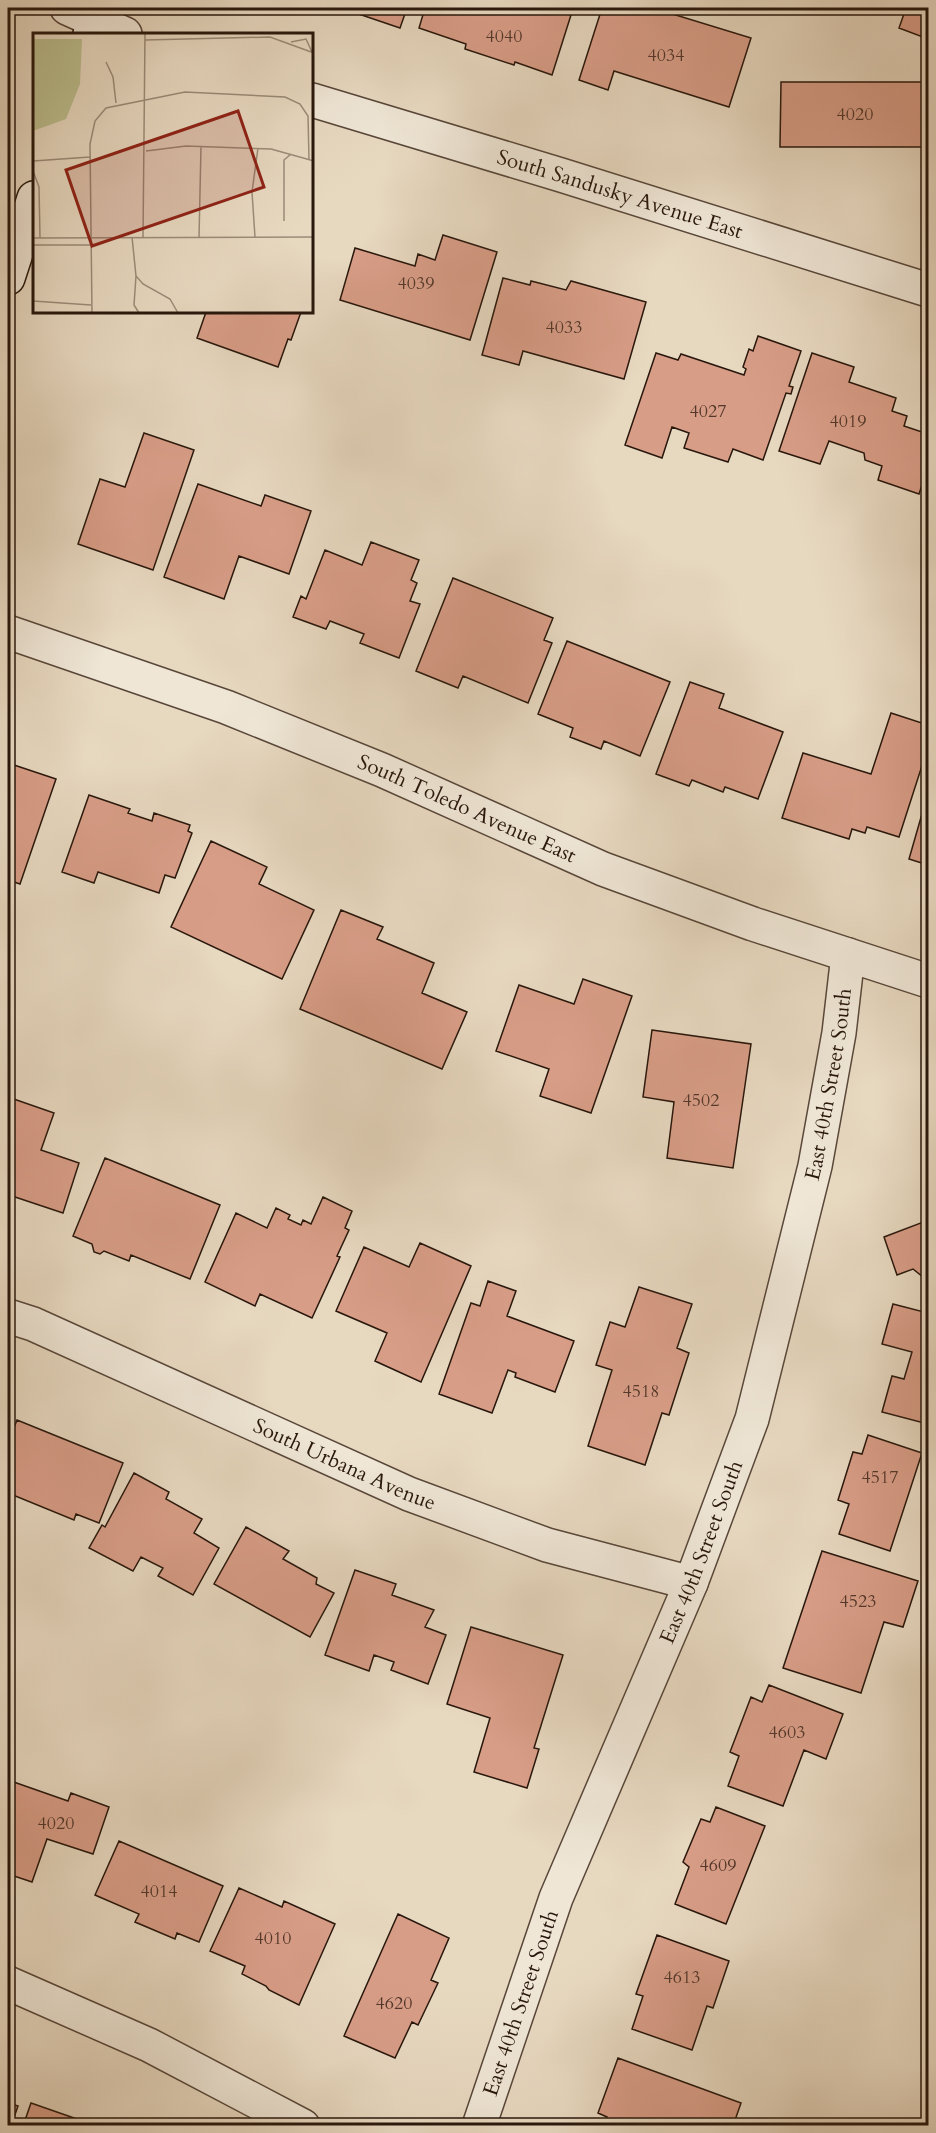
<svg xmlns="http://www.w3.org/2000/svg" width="936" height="2133" viewBox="0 0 936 2133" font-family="Cardo,serif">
<rect width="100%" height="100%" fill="#e7d8c0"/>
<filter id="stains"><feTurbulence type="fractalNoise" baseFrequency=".00333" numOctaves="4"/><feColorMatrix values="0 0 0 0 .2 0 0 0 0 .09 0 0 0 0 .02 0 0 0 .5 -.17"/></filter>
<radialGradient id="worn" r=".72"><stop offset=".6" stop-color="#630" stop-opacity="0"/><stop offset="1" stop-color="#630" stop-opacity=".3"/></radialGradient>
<path fill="#d89d87" stroke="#28170c" stroke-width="1.5" d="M 341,8 L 407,8 L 400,28 Z
M 425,8 L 548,8 L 571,15 L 552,75 L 515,62 L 514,65 L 465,49 L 466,44 L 419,28 Z
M 602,8 L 653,8 L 751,38 L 729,107 L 614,71 L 608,90 L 579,80 Z
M 906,8 L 928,8 L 928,39 L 899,28 Z
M 781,82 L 928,82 L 928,147 L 780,147 Z
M 443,235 L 497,252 L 470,340 L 340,300 L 355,248 L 415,266 L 418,254 L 435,260 Z
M 503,278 L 530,285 L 531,281 L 566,290 L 571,281 L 646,302 L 624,379 L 523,351 L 519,365 L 482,355 Z
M 206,312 L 301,312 L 291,340 L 288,339 L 278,367 L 197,338 Z
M 758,336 L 801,351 L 789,386 L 793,387 L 791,394 L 786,393 L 763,460 L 733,449 L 728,462 L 684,448 L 689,433 L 672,427 L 662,458 L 625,445 L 656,353 L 678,360 L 681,354 L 744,375 L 746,369 L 743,367 L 749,349 L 753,351 Z
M 812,353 L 854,367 L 849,382 L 896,398 L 892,411 L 907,416 L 904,426 L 928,434 L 928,467 L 919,494 L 878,480 L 882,466 L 865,460 L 864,453 L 829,441 L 820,464 L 779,451 Z
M 144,433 L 194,450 L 153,570 L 78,544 L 100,479 L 125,487 Z
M 198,484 L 261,506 L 265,495 L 311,511 L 289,574 L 239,556 L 224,599 L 164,577 Z
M 371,542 L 419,560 L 411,580 L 417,583 L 410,601 L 420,604 L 399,658 L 360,643 L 364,634 L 330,621 L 326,629 L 293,617 L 301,596 L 306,599 L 325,550 L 362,565 Z
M 453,578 L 553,618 L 544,640 L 552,643 L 528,703 L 463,676 L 458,688 L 416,671 Z
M 567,641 L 670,682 L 640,756 L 604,741 L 601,749 L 570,737 L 573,728 L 538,714 Z
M 690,682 L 724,694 L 719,708 L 783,732 L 758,799 L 725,787 L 723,792 L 692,780 L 689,786 L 656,774 Z
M 891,713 L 928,725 L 928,747 L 899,837 L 867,827 L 865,833 L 852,829 L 849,839 L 782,818 L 803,753 L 871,774 Z
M 8,763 L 56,779 L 20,884 L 8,880 Z
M 928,793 L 928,865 L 909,859 Z
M 89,795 L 130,809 L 128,813 L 152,821 L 154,813 L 190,825 L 188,831 L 192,833 L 175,878 L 165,875 L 159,893 L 98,872 L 94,883 L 62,872 Z
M 211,841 L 267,867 L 259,884 L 314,910 L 282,979 L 171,927 Z
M 341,910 L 383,927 L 377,939 L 434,963 L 422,993 L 467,1012 L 442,1069 L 300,1009 Z
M 583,979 L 632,996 L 591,1113 L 540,1096 L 549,1069 L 496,1051 L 519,985 L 574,1004 Z
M 652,1030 L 751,1044 L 733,1168 L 667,1158 L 674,1102 L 643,1097 Z
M 8,1097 L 54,1113 L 41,1150 L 79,1163 L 63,1213 L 12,1196 L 8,1208 Z
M 105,1158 L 220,1205 L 190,1279 L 131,1255 L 129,1261 L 104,1251 L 100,1254 L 94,1252 L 92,1244 L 73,1236 Z
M 323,1197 L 352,1211 L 345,1228 L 349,1230 L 337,1256 L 340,1257 L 312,1318 L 260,1294 L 255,1306 L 205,1282 L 236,1213 L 267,1228 L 276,1208 L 290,1215 L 288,1219 L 301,1225 L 303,1220 L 311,1224 Z
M 928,1213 L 928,1281 L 913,1269 L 897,1275 L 884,1237 L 921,1223 Z
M 420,1243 L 471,1266 L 421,1382 L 375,1361 L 387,1333 L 336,1311 L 364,1247 L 409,1267 Z
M 488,1281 L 516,1291 L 507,1316 L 574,1341 L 555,1392 L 515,1377 L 516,1373 L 508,1370 L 492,1413 L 439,1394 L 471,1303 L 480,1306 Z
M 639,1287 L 692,1304 L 677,1348 L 689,1353 L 669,1415 L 662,1413 L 645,1465 L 588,1446 L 612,1370 L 596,1365 L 610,1322 L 625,1327 Z
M 893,1304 L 928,1313 L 928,1424 L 882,1412 L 892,1376 L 904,1379 L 912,1352 L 882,1344 Z
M 17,1420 L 123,1463 L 99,1523 L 76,1514 L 74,1520 L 8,1493 L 8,1443 Z
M 868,1435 L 922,1453 L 890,1551 L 839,1534 L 849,1504 L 838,1500 L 853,1452 L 862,1454 Z
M 134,1473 L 169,1492 L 166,1499 L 202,1519 L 194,1533 L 219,1548 L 193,1595 L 158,1576 L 163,1568 L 141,1557 L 133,1571 L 89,1548 L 102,1525 L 105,1527 Z
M 246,1527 L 289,1551 L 283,1559 L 317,1578 L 316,1584 L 334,1593 L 310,1637 L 214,1584 Z
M 822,1551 L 918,1581 L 903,1627 L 884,1622 L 861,1693 L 783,1668 Z
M 355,1570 L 396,1584 L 392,1595 L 434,1610 L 425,1627 L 446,1635 L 428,1684 L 391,1670 L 394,1662 L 374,1655 L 369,1671 L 325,1655 Z
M 471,1627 L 563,1655 L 534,1748 L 539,1749 L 527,1788 L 474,1772 L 490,1718 L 447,1704 Z
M 769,1685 L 843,1714 L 826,1759 L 804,1750 L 783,1806 L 728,1786 L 739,1756 L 730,1752 L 751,1697 L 762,1702 Z
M 8,1780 L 68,1801 L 71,1793 L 109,1807 L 93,1854 L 47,1839 L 32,1882 L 8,1874 Z
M 716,1807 L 765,1826 L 726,1924 L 675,1904 L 689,1867 L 683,1862 L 701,1819 L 710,1822 Z
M 119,1841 L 223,1886 L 199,1942 L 177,1933 L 175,1939 L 135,1922 L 139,1914 L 95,1895 Z
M 239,1888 L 282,1907 L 284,1901 L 335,1924 L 299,2005 L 269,1990 L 266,1986 L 242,1974 L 245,1966 L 210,1951 Z
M 398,1914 L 449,1938 L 431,1980 L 438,1983 L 418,2025 L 412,2022 L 395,2058 L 344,2036 Z
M 657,1935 L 729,1961 L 713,2008 L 707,2006 L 692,2050 L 632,2029 L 643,1996 L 636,1994 Z
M 618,2058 L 741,2103 L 733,2126 L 682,2126 L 669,2120 L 667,2126 L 603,2126 L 607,2117 L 598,2113 Z
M 8,2103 L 18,2106 L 11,2126 L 8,2126 Z
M 31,2103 L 97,2126 L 23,2126 Z"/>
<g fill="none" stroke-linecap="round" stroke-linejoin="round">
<g stroke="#584739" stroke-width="36">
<g id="street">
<path d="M 67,8 L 125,34"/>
<path id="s1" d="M 312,100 L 561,175 L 928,290"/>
<path id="s2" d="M 8,632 L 226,707 L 382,770 L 603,869 L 753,924 L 928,981"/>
<path id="s3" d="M 8,1316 L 33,1324 L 409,1494 L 547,1545 L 691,1583"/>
<path d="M 8,1983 L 149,2045 L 303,2126"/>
<path id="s4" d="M 479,2126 L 556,1898 L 691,1583 L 752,1419 L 815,1166 L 839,1033 L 848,955"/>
</g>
</g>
<g stroke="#28170c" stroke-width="36">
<path id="secondary" d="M 90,34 L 99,8
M 8,278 L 34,198"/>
</g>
<use href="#street" stroke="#efe6d6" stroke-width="33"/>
<use href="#secondary" stroke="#efe6d6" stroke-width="33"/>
</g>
<g text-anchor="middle" stroke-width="4.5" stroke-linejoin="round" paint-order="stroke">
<g font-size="18" fill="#54382b">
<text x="504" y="42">4040</text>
<text x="666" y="61">4034</text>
<text x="855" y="120">4020</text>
<text x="416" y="289">4039</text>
<text x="564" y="333">4033</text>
<text x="708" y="417">4027</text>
<text x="848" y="427">4019</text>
<text x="701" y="1106">4502</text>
<text x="641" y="1397">4518</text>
<text x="880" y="1483">4517</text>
<text x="858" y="1607">4523</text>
<text x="787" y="1738">4603</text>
<text x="56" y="1829">4020</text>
<text x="718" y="1871">4609</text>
<text x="159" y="1897">4014</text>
<text x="273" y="1944">4010</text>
<text x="682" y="1983">4613</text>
<text x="394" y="2009">4620</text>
</g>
<g font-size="21" fill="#28170c" stroke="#efe6d6">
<text dy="7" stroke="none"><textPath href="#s1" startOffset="322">South Sandusky Avenue East</textPath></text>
<text dy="7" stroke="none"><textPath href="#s2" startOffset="492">South Toledo Avenue East</textPath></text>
<text dy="7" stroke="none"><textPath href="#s4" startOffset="1102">East 40th Street South</textPath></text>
<text dy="7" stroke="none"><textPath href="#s3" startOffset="368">South Urbana Avenue</textPath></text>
<text dy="7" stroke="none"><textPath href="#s4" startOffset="616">East 40th Street South</textPath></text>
<text dy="7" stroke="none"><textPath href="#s4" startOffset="130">East 40th Street South</textPath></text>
</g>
</g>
<g transform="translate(33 33)">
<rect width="280" height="280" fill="#e7d8c0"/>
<path d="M 0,6 L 49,6 L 47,51 L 33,86 L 0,98 Z" fill="#bbbd8e"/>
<path fill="none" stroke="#9b8b78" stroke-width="1.5" d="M 112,7 L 237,4 L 281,20M 258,9 L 273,6 L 279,19M 73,29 L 80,44 L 83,70M 113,118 L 153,113 L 238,116 L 281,128M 0,128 L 57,124M 0,138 L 6,154 L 7,205M 251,188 L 251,127 L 258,121M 99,204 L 103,243 L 110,251 L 137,266 L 145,280M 110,204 L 112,0M 222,204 L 219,159 L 225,115M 0,205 L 281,204M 166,205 L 168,113M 0,212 L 58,212M 103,243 L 101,272 L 106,280M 0,268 L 58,272M 59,280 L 57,111 L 62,88 L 73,75 L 152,59 L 252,64 L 267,71 L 275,83 L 276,127"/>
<path fill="#8f2418" fill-opacity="0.15" stroke="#8f2418" stroke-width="3" d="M 205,78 L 231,154 L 59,213 L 33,137 Z"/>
<rect width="280" height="280" fill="none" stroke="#28170c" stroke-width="3"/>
</g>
<rect width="936" height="2133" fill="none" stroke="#e7d8c0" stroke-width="30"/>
<rect x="9" y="9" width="918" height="2115" fill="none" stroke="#28170c" stroke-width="3"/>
<rect x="15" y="15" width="906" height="2103" fill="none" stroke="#28170c" stroke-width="1.5"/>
<rect width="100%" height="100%" filter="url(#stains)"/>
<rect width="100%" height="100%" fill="url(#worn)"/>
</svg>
